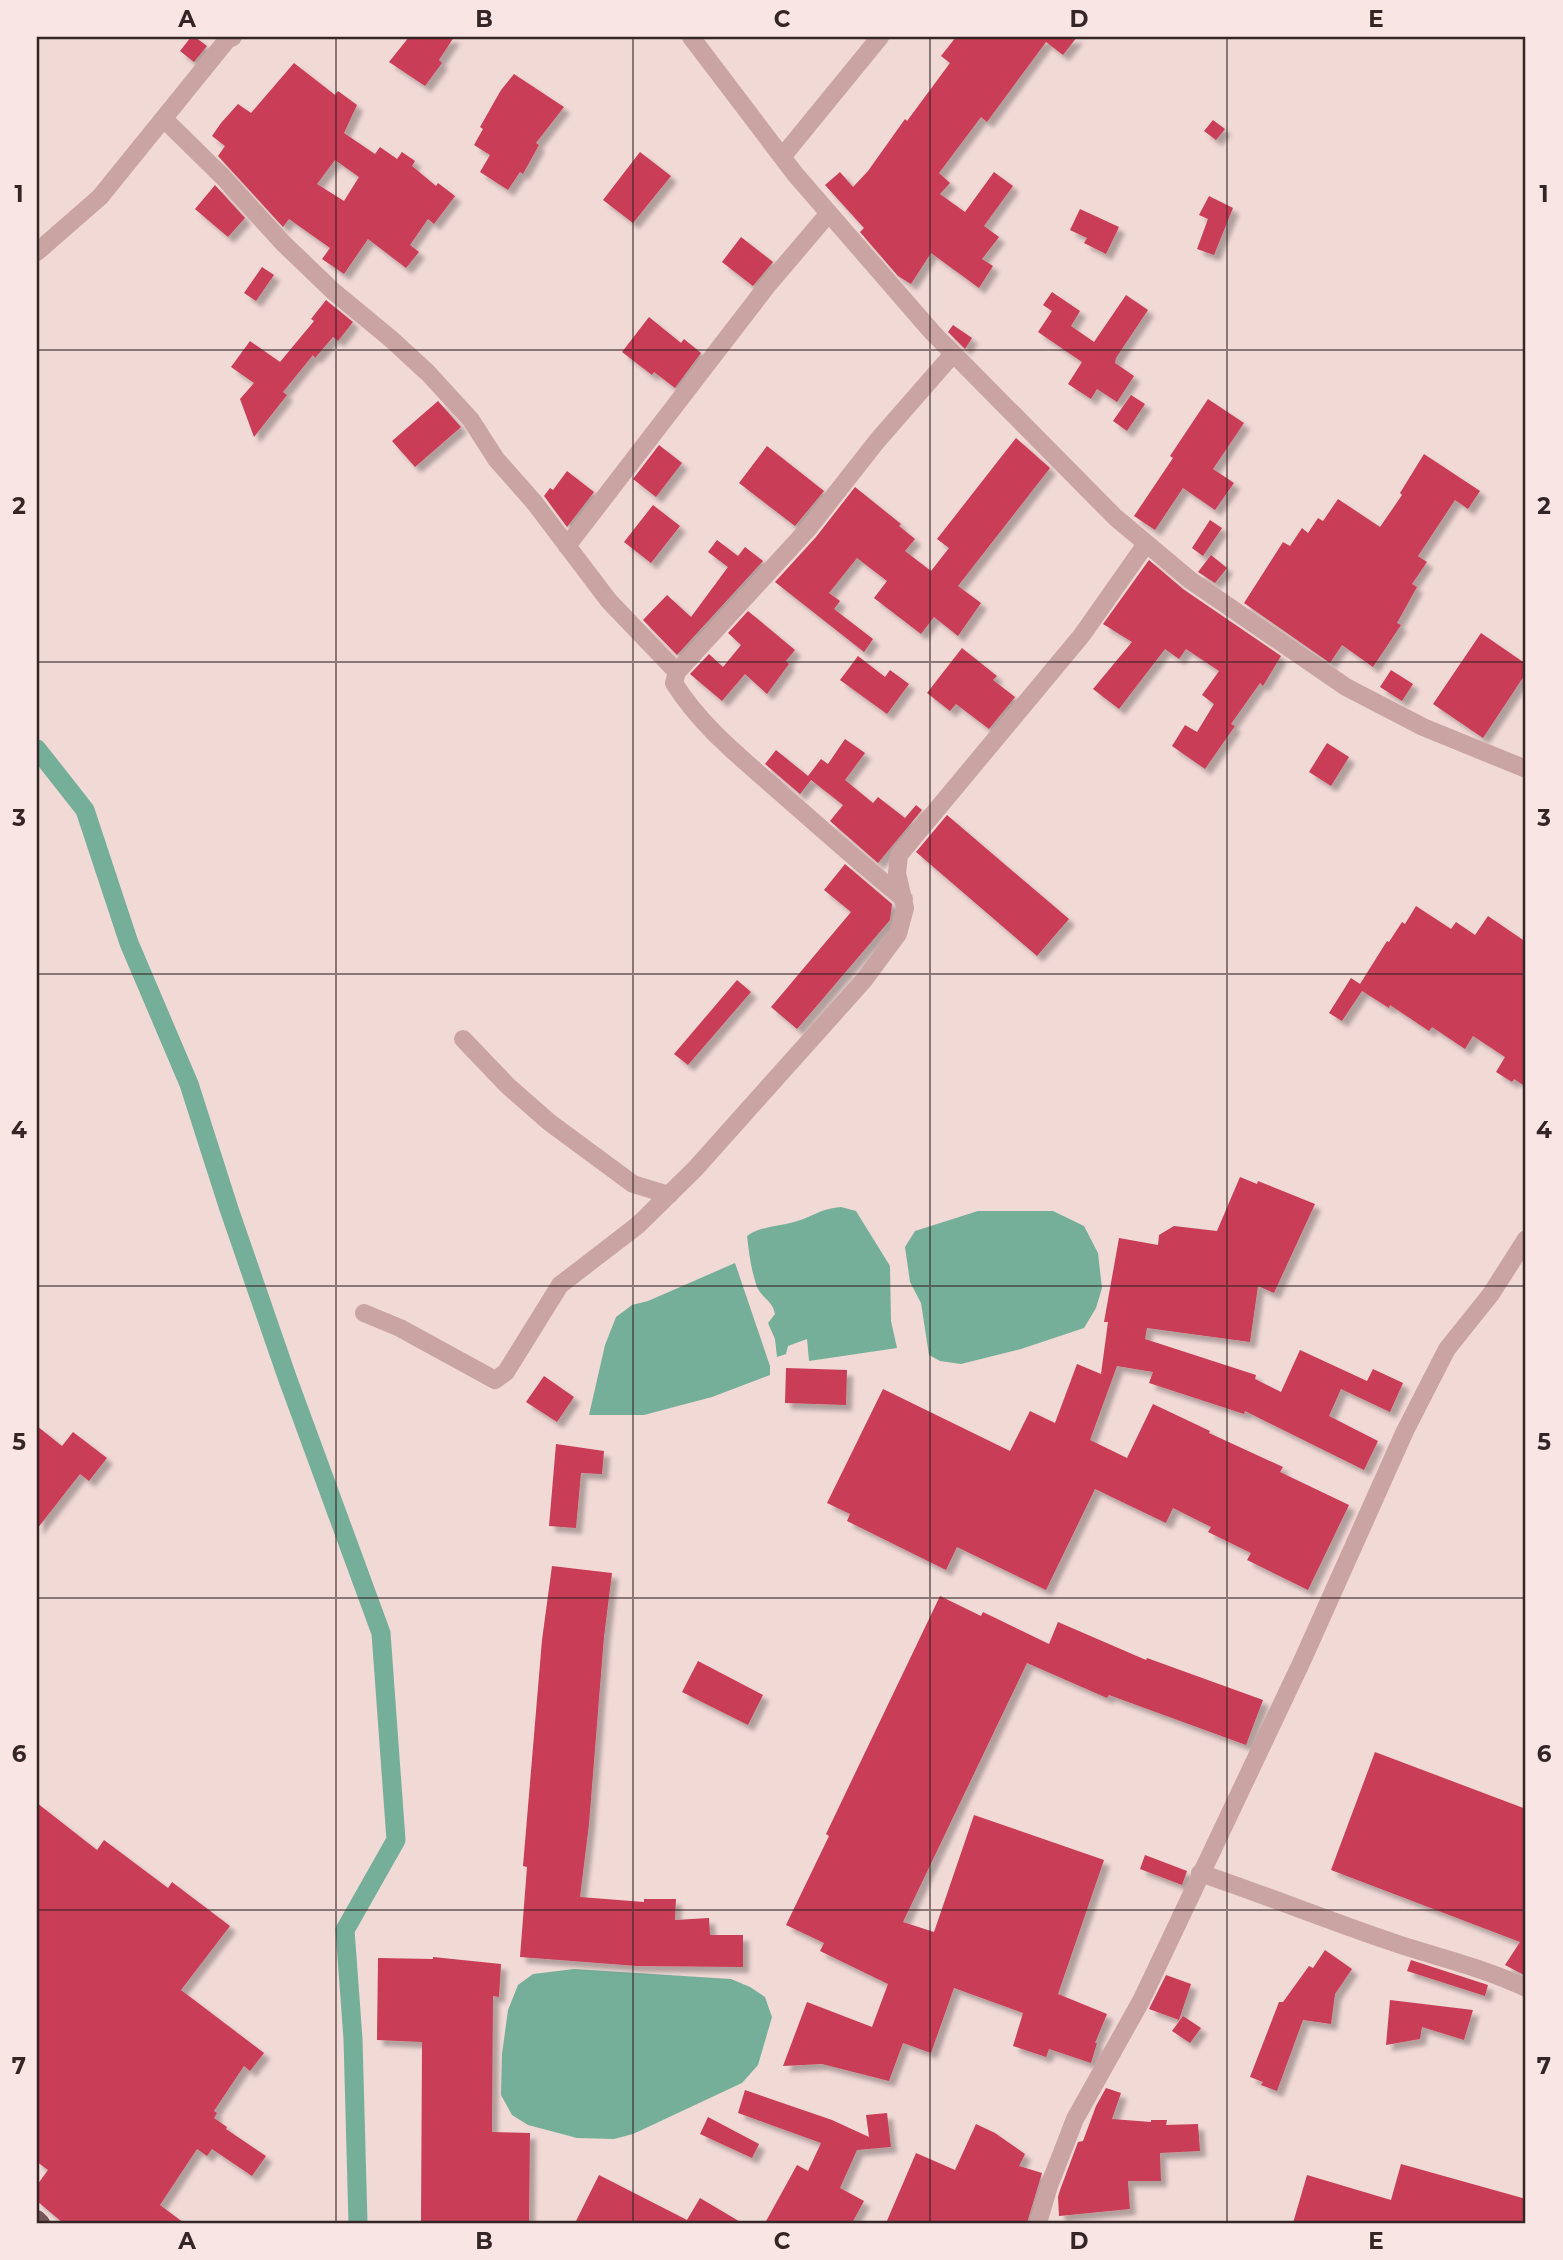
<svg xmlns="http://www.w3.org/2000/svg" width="1563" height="2260" viewBox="0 0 1563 2260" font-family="Montserrat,sans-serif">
<defs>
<filter id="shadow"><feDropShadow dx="6" dy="6" stdDeviation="2" flood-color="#0004"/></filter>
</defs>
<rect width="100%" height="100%" fill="#f1d9d6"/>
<path fill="#75af99" d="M 841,1207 L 856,1211 L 890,1266 L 891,1321 L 897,1348 L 809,1361 L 807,1339 L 788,1346 L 786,1354 L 777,1357 L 775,1339 L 768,1323 L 775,1314 C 773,1301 762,1298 757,1287 C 751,1270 749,1253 747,1236 C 761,1226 777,1227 794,1222 C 813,1217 819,1209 841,1207 Z
M 978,1211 L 1053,1211 L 1084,1226 L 1098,1253 L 1102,1288 L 1096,1308 L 1084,1328 L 1021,1349 L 961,1364 L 940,1361 L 929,1355 L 921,1303 L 910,1282 L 905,1247 L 915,1231 Z
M 735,1263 L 770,1366 L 770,1375 L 712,1397 L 644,1415 L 589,1415 L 605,1345 L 616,1317 L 632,1305 L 648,1301 Z
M 574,1969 L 731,1979 L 750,1987 L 765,1997 L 772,2017 L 758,2065 L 742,2083 L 633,2134 L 614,2139 L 577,2138 L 528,2125 L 512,2115 L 501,2095 L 502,2054 L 508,2010 L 518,1985 L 533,1974 Z"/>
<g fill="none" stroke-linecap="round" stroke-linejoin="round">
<path stroke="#75af99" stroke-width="19" d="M 37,749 L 85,810 L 129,943 L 189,1084 L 229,1209 L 287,1377 L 381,1633 L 396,1840 L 345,1930 L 353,2039 L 358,2223"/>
</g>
<path fill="#c93d56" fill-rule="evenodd" filter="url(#shadow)" d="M 191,37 L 195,37 L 207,46 L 194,62 L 180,51 Z
M 409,37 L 454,37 L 439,60 L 442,63 L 425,86 L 389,62 Z
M 956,37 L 1077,37 L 1063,55 L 1046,42 L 987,122 L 981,117 L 939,173 L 950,183 L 940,194 L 965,212 L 994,172 L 1013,186 L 984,226 L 999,237 L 982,259 L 993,266 L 979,288 L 931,253 L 911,284 L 898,276 L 860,232 L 864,228 L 825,185 L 840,172 L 853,187 L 868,171 L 905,119 L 907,121 L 950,63 L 941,56 Z
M 294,63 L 335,95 L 338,91 L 357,105 L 344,133 L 375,154 L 380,147 L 397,159 L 402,152 L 415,161 L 412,166 L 436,186 L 438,183 L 455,196 L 434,224 L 428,219 L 410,245 L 419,252 L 406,268 L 368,239 L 344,274 L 322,259 L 330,248 L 289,219 L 283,227 L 218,156 L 225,146 L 212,136 L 221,123 L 238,104 L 251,113 ZM 335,160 L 359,177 L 344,201 L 317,184 Z
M 514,74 L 564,107 L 536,143 L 539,145 L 523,174 L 520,172 L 508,190 L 480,172 L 490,155 L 474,145 L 483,129 L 480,127 L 501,90 Z
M 1213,120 L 1225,129 L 1216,140 L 1204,131 Z
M 640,152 L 671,176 L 633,223 L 603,200 Z
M 215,185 L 245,218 L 228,237 L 195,209 Z
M 1209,196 L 1233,208 L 1214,255 L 1197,249 L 1208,219 L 1199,215 Z
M 1080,209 L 1119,227 L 1106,254 L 1084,243 L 1087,238 L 1070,230 Z
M 741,237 L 773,262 L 753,286 L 722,262 Z
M 262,267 L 274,275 L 256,301 L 244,293 Z
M 1052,292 L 1080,311 L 1071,326 L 1094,342 L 1126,295 L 1148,310 L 1116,358 L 1115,363 L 1134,376 L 1117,402 L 1097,389 L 1091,399 L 1068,384 L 1082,362 L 1038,332 L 1052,311 L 1043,305 Z
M 326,300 L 353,322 L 338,341 L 333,337 L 315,358 L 313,355 L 283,392 L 287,395 L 254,437 L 240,399 L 254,383 L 231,367 L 250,341 L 280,362 L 314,321 L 311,319 Z
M 649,317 L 681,343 L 684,339 L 701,353 L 675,388 L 654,372 L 652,375 L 622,352 Z
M 953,325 L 972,338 L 965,349 L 948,332 Z
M 1131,395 L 1145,404 L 1127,431 L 1113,421 Z
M 1208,399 L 1244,423 L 1213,469 L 1234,483 L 1215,510 L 1183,488 L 1155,530 L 1134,516 L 1173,458 L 1170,456 Z
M 438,401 L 461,427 L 415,467 L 392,441 Z
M 1016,438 L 1050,468 L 958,586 L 981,603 L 958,636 L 934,617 L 921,634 L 874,598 L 887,581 L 857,558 L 829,593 L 840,601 L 834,609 L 873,639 L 864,652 L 775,582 L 816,537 L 855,487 L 901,524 L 899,526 L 915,539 L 905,551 L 931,571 L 949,548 L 937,539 Z
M 659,445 L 682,463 L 656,497 L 633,479 Z
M 767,446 L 824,491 L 795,526 L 739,483 Z
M 1424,454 L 1480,491 L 1468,509 L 1455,500 L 1418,556 L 1427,562 L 1412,584 L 1417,587 L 1397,623 L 1401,625 L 1373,667 L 1342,645 L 1330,663 L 1244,603 L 1283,542 L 1290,546 L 1302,528 L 1308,533 L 1318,518 L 1323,521 L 1338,499 L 1380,527 L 1402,495 L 1400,493 Z
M 567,471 L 594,492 L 567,527 L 544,496 L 550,488 L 553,490 Z
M 653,505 L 680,526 L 651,563 L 624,542 Z
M 1210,520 L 1222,528 L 1203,556 L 1192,548 Z
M 717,540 L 738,556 L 745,547 L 763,561 L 677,655 L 643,620 L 667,595 L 691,617 L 728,567 L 708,552 Z
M 1211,555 L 1227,568 L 1215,583 L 1198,572 Z
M 1149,560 L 1183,589 L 1281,656 L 1263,686 L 1260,683 L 1231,724 L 1235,726 L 1205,769 L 1172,746 L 1185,725 L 1197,732 L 1214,704 L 1202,695 L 1219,671 L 1186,649 L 1179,659 L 1165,649 L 1119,709 L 1093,689 L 1132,642 L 1103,624 Z
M 748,611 L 795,650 L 786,661 L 789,664 L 767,694 L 745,674 L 722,701 L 690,674 L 709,654 L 723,667 L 741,645 L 728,633 Z
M 1481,633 L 1526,664 L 1526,673 L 1483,738 L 1433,704 Z
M 962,648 L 997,676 L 993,680 L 1015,697 L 989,729 L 956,704 L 950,711 L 927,693 Z
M 858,656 L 885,677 L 890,670 L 909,684 L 887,714 L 840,680 Z
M 1391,670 L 1413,684 L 1402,701 L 1380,687 Z
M 845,739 L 865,753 L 845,780 L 873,803 L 878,797 L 905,818 L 916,805 L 922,810 L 878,863 L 830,821 L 843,805 L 811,780 L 800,794 L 765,764 L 776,750 L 808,776 L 821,759 L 828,764 Z
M 1327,743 L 1349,757 L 1331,786 L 1309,772 Z
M 947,815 L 1069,919 L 1037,956 L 916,852 Z
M 845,864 L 892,904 L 890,920 L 797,1029 L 771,1007 L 851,912 L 824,890 Z
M 1416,906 L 1451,929 L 1456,922 L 1475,935 L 1488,916 L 1526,942 L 1526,1087 L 1514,1079 L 1512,1082 L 1496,1072 L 1505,1057 L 1473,1036 L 1465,1049 L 1432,1027 L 1429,1031 L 1390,1005 L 1389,1008 L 1362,991 L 1342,1021 L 1329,1013 L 1351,978 L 1360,984 L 1387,941 L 1389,942 L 1402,922 L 1405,924 Z
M 737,980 L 751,992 L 688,1065 L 674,1054 Z
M 1240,1177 L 1257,1184 L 1258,1181 L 1315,1204 L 1274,1293 L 1258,1286 L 1250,1342 L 1147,1328 L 1145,1339 L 1256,1375 L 1255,1379 L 1281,1392 L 1300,1350 L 1367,1381 L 1373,1369 L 1403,1383 L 1390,1412 L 1341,1389 L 1329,1416 L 1378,1441 L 1364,1470 L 1245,1411 L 1244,1414 L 1149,1383 L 1153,1372 L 1117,1366 L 1090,1440 L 1127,1458 L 1153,1404 L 1210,1431 L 1209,1433 L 1283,1467 L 1280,1472 L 1349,1505 L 1308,1590 L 1247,1560 L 1251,1553 L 1208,1532 L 1211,1527 L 1173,1508 L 1166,1523 L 1095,1489 L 1046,1590 L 957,1547 L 946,1570 L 847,1521 L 850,1514 L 827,1503 L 883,1389 L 1010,1451 L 1030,1411 L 1055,1423 L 1077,1364 L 1101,1374 L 1108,1322 L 1104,1322 L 1119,1238 L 1158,1245 L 1159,1235 L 1174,1226 L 1217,1231 Z
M 786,1368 L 847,1370 L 846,1405 L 785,1403 Z
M 544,1376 L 574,1397 L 557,1422 L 526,1402 Z
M 37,1426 L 62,1446 L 73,1432 L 107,1458 L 89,1481 L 80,1474 L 37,1529 Z
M 556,1444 L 604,1451 L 602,1474 L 581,1473 L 576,1528 L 549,1526 Z
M 552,1566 L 612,1573 L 604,1637 L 589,1824 L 580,1897 L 644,1902 L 644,1899 L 676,1899 L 675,1920 L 709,1918 L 710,1935 L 743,1935 L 743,1967 L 637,1966 L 520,1957 L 527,1867 L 523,1866 L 542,1640 Z
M 940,1596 L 981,1616 L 983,1612 L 1049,1644 L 1058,1622 L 1146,1660 L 1147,1658 L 1263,1700 L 1246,1745 L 1109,1695 L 1107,1698 L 1027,1663 L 903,1922 L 934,1932 L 974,1815 L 1104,1860 L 1058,1994 L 1107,2014 L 1095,2043 L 1097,2043 L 1091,2063 L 1049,2049 L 1046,2057 L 1013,2046 L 1023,2013 L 954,1988 L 931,2053 L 903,2043 L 889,2081 L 822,2064 L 783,2066 L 807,2002 L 872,2027 L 888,1984 L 820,1951 L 824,1943 L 786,1925 L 829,1836 L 826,1834 Z
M 698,1661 L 763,1695 L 748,1725 L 682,1692 Z
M 1375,1752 L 1526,1809 L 1526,1976 L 1505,1965 L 1520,1942 L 1331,1870 Z
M 37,1803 L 97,1850 L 104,1840 L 168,1888 L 172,1882 L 230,1926 L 181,1990 L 264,2053 L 250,2071 L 244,2066 L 214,2111 L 217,2113 L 214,2118 L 227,2127 L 226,2129 L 266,2156 L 252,2176 L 212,2149 L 207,2156 L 197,2149 L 160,2205 L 184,2223 L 63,2223 L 37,2201 L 37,2185 L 48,2170 L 37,2162 Z
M 1145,1855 L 1187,1871 L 1182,1885 L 1140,1869 Z
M 1325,1950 L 1352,1969 L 1335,1994 L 1331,2024 L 1303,2020 L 1277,2091 L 1261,2085 L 1263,2082 L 1250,2077 L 1279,2002 L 1283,2002 L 1309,1966 L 1313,1968 Z
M 433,1957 L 501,1964 L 499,1997 L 493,1996 L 492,2132 L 530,2133 L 529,2223 L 421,2223 L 422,2042 L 377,2040 L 378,1958 L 433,1959 Z
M 1411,1960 L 1488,1985 L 1485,1996 L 1407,1971 Z
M 1166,1975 L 1191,1984 L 1179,2020 L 1149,2009 Z
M 1390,2000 L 1473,2010 L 1464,2040 L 1422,2027 L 1420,2039 L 1386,2045 Z
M 1183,2016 L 1201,2028 L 1190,2043 L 1172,2031 Z
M 1106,2088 L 1121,2093 L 1112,2119 L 1151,2122 L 1151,2120 L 1167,2120 L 1166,2125 L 1198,2124 L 1200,2151 L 1160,2153 L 1161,2181 L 1128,2181 L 1130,2209 L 1059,2216 L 1058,2197 L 1060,2190 L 1078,2142 L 1083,2141 L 1096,2106 Z
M 745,2090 L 832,2120 L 869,2137 L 866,2115 L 887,2113 L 891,2147 L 857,2150 L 840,2188 L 864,2201 L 852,2223 L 765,2223 L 797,2165 L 808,2171 L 821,2143 L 738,2113 Z
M 708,2117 L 759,2144 L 752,2158 L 700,2134 Z
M 976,2124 L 995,2133 L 1025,2154 L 1019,2166 L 1042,2173 L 1027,2223 L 886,2223 L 916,2153 L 955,2170 Z
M 1401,2164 L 1526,2199 L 1526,2223 L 1293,2223 L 1307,2175 L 1391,2200 Z
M 599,2175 L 687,2220 L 700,2198 L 742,2223 L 575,2223 Z"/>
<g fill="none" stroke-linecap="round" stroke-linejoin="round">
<path stroke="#c9a4a3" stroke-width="18" d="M 691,37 L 795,174 L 932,332 L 1115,517 L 1190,580 L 1346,687 L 1423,727 L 1526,769
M 164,119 L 223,177 L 283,243 L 333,291 L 391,339 L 428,373 L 471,420 L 496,459 L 534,502 L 609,601 L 677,672
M 782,157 L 880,37
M 37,252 L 100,197 L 227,40 L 233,37
M 567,546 L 767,286 L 829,213
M 904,899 C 862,865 823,830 782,794 C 744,760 702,728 674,683 L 677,672 L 808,529 L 877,441 L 953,354
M 463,1039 L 508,1086 L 549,1122 L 633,1184 L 669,1195
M 364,1313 L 400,1328 L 495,1380 L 506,1372 L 560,1285 L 638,1225 L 695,1169 L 864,980 L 898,934 L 905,908 L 897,873 L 899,855 L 1082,635 L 1146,544
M 1200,1873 C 1262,1894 1322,1918 1383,1939 C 1431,1956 1480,1966 1526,1988
M 1038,2223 L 1049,2186 L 1075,2119 L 1141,2001 L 1303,1659 L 1405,1431 L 1447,1349 L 1491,1294 L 1526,1239"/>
<path stroke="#765558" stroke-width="18" d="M 37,2219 L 41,2223"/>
</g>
<path fill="none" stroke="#342527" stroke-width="2" stroke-opacity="0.55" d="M 336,37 L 336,2223M 633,37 L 633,2223M 930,37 L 930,2223M 1227,37 L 1227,2223M 37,350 L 1526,350M 37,662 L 1526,662M 37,974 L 1526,974M 37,1286 L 1526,1286M 37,1598 L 1526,1598M 37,1910 L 1526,1910"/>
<rect width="1563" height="2260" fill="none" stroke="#f9e5e3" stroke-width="77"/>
<rect x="38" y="38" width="1486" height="2184" fill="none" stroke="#342527" stroke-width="2.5"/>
<g font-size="23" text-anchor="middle" font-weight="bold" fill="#342527">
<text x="187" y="27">A</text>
<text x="484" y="27">B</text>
<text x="782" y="27">C</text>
<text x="1079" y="27">D</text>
<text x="1376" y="27">E</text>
<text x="19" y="202">1</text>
<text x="1544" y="202">1</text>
<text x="19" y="514">2</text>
<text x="1544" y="514">2</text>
<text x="19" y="826">3</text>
<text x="1544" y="826">3</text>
<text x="19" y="1138">4</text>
<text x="1544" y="1138">4</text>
<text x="19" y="1450">5</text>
<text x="1544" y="1450">5</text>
<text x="19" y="1762">6</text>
<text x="1544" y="1762">6</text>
<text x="19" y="2074">7</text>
<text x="1544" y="2074">7</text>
<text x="187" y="2249">A</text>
<text x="484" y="2249">B</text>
<text x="782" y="2249">C</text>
<text x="1079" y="2249">D</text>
<text x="1376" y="2249">E</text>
</g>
</svg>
